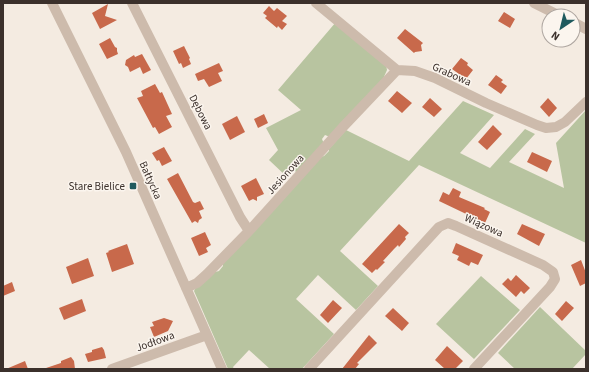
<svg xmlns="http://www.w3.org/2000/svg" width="589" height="372" viewBox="0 0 589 372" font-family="'Source Sans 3',sans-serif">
<rect width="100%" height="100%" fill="#f4ebe1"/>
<path fill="#b8c4a0" d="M 336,22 L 386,65 L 387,70 L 383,79 L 330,137 L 325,135 L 322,139 L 324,144 L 299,172 L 293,171 L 287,177 L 269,160 L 278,150 L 266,128 L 301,110 L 278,90 Z
M 463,101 L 494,115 L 460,153 L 490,168 L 525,129 L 535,134 L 509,162 L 564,188 L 556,143 L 586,110 L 586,243 L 419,165 L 340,251 L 378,286 L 356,310 L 318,275 L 296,299 L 334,334 L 302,369 L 270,369 L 249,350 L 233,367 L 234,369 L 228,369 L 194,291 L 195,289 L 215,272 L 219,271 L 223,266 L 223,263 L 321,157 L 324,156 L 329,151 L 329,149 L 346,130 L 409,161 Z
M 481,276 L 520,310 L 474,359 L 436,324 Z
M 540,307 L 586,351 L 586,354 L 572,369 L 515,369 L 498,353 Z"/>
<path fill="#c8694b" d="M 108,4 L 105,16 L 117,20 L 100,29 L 92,13 Z
M 269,6 L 274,11 L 277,8 L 287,16 L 282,21 L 287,24 L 282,30 L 278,26 L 277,28 L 265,18 L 267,16 L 263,13 Z
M 504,12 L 515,19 L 510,28 L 498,21 Z
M 405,29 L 423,43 L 421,45 L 422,51 L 415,52 L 414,53 L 397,38 Z
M 110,38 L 115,47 L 117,48 L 117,51 L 118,54 L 107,59 L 99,44 Z
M 184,46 L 190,58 L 189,59 L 191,64 L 183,68 L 181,63 L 179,64 L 173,51 Z
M 142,54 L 151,70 L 143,74 L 140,67 L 130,72 L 128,67 L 125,65 L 126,60 L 134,55 L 135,57 Z
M 461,58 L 468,63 L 467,65 L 473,70 L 466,79 L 452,69 Z
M 219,63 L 223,71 L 218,73 L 222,81 L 209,87 L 204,79 L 198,81 L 195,74 Z
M 496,75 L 503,80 L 501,82 L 507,86 L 501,94 L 488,85 Z
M 155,84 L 160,93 L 162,92 L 172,114 L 166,116 L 172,127 L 159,134 L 155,127 L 153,128 L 137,98 L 143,96 L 141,91 Z
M 397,91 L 412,103 L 402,113 L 388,101 Z
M 430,98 L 442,109 L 434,117 L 422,107 Z
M 548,98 L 557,108 L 549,117 L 540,107 Z
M 264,114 L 268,123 L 258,128 L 254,119 Z
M 237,116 L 245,132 L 230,140 L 222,124 Z
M 493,125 L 502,134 L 487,150 L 478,142 Z
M 164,147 L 172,161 L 162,166 L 159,160 L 157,161 L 152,153 Z
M 532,152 L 552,161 L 547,172 L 527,162 Z
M 178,173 L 193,202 L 195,203 L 200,201 L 204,209 L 199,211 L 202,218 L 199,220 L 198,223 L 195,221 L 192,223 L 167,179 Z
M 256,178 L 264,194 L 257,197 L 257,201 L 253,199 L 249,201 L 241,186 Z
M 453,188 L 461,192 L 459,197 L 485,208 L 484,209 L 490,212 L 485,223 L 439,201 L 443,192 L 449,195 Z
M 399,224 L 409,233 L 405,237 L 406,239 L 399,247 L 398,245 L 394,249 L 383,261 L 385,262 L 377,270 L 376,269 L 372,273 L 362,264 Z
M 522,224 L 545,234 L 539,246 L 517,234 Z
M 205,232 L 211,245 L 206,248 L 208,252 L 199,256 L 191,238 Z
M 456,243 L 483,255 L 478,265 L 471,262 L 469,266 L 457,260 L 459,256 L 452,253 Z
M 127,244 L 134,264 L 112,272 L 106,253 L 109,252 L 108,251 Z
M 88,258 L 94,276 L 72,284 L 66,267 Z
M 581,260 L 586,273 L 586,283 L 580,286 L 571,265 Z
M 516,275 L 530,288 L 524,294 L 521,291 L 516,297 L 502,284 L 508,278 L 511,281 Z
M 12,282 L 15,291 L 3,296 L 3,286 Z
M 82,299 L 86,311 L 64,320 L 59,308 Z
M 333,300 L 342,308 L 328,323 L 320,315 Z
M 566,301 L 574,308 L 562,321 L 555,314 Z
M 393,308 L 409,323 L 402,331 L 385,316 Z
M 164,318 L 173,321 L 168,331 L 154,337 L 150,327 L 154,326 L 152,322 Z
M 369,335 L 377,343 L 357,363 L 359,364 L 355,369 L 342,369 Z
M 447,346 L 463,361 L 455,369 L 445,369 L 435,360 Z
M 102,347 L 104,350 L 106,358 L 88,362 L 85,354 L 92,352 L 92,350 Z
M 71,357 L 74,361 L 75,369 L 46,369 L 46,368 L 61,363 L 61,361 Z
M 25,361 L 28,369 L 6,369 Z"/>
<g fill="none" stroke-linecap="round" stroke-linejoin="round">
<path stroke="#cdbbac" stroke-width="10" d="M 52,3 L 126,152 L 222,369
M 132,3 L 240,217 L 249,231
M 316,3 L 397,70 L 415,71 L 435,78 L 486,103 L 537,125 L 546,128 L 556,127 L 565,122 L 586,102
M 534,3 L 560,16
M 573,22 L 586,29
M 186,288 L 197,283 L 207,274 L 249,231 L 342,128 L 397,70
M 112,369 L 207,335
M 309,369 L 439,227 L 448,223 L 456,226 L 543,265 L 553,272 L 555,279 L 550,287 L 474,369"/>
</g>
<rect fill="#1f5a5e" stroke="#fbf5ee" stroke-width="1.5" x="129" y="182" width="8" height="8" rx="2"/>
<g text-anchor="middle" stroke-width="3" stroke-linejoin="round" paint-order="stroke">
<g font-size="11" fill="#3b302b" stroke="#fbf5ee">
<text transform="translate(452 74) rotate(24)" y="4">Grabowa</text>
<text transform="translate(201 112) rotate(63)" y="4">Dębowa</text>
<text transform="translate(285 174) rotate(-48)" y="4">Jesionowa</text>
<text transform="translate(151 180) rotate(66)" y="4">Bałtycka</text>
<text transform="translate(484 225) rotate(24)" y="4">Wiązowa</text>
<text transform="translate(155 341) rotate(-20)" y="4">Jodłowa</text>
</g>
<g font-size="11" fill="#3b302b" stroke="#fbf5ee" text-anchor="end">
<text x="125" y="190">Stare Bielice</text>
</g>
</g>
<rect width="589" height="372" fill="none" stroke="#3b302b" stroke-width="8"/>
<g transform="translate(561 28) rotate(215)"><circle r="19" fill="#fbf5ee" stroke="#aea6a0"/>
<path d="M0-3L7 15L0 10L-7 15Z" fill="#1f5a5e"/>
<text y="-6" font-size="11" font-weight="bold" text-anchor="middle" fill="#3b302b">N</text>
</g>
</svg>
